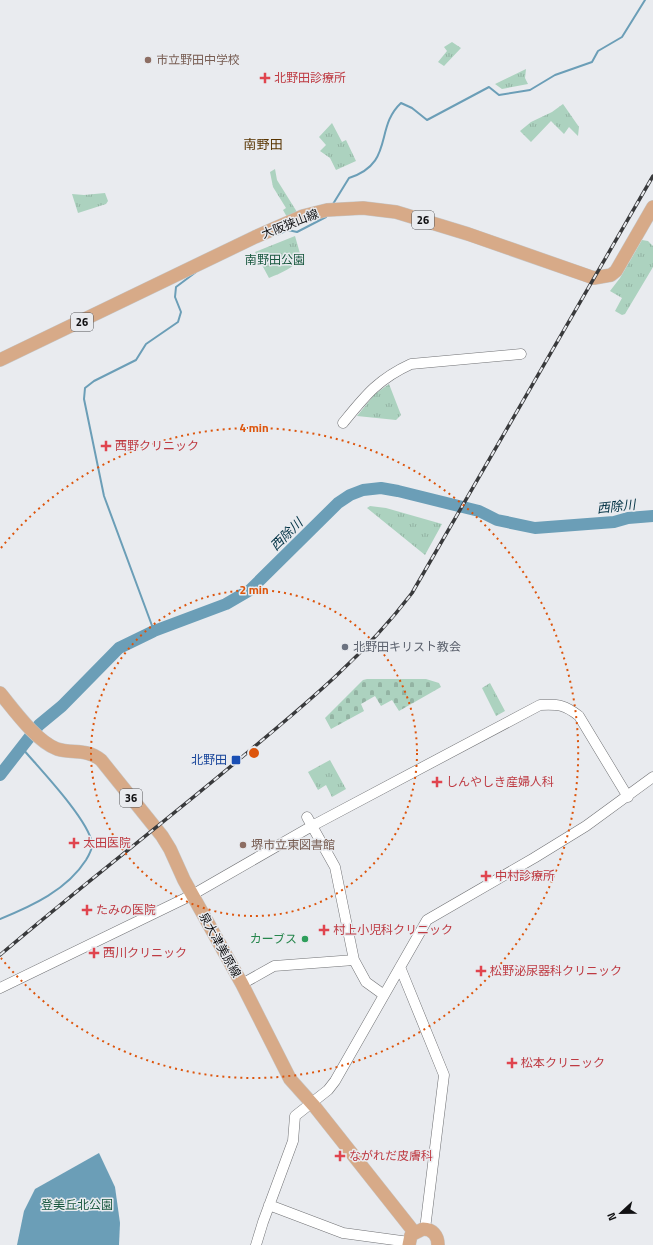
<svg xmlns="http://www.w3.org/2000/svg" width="653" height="1245" viewBox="0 0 653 1245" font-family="'Titillium Web','Noto Sans JP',sans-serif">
<defs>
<pattern id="cemetery-stones" width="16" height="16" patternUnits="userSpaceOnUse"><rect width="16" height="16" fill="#acd2bf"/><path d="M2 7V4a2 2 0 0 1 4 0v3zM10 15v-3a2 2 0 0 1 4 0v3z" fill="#93b3a3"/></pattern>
<pattern id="park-tufts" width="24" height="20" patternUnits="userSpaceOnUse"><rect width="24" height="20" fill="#acd2bf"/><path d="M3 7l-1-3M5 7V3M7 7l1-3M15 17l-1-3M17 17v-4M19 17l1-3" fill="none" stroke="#93b3a3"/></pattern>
</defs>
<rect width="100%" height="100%" fill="#e9ebef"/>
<path fill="url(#cemetery-stones)" d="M 367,679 L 426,679 L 439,683 L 441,687 L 399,711 L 392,700 L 381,706 L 375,696 L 361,704 L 364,711 L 331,729 L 325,718 L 363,680 Z"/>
<path fill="url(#park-tufts)" d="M 452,42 L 461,48 L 444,66 L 438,62 L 447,51 L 444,47 Z
M 526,69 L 525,78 L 528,84 L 502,89 L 495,84 Z
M 563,104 L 579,127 L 578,136 L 569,127 L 564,134 L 551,121 L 531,142 L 520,131 L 531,122 L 552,112 Z
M 332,123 L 342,142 L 346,140 L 356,161 L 336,170 L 330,158 L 320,151 L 326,145 L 319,137 Z
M 275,169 L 277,180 L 297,212 L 287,217 L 283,210 L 286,208 L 273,187 L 270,172 Z
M 105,193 L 108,201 L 106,204 L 78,213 L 72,194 L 84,195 Z
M 295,236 L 301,257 C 294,268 281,273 269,278 L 255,252 Z
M 642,240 L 648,241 L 653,246 L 653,267 L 625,314 L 622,315 L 615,311 L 622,298 L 610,291 L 620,278 Z
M 389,384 L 401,415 L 396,420 L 357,416 L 375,394 Z
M 370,506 L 386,508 L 442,524 L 425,555 L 367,508 Z
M 490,683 L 505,711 L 496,716 L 482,688 Z
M 330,760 L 346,789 L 332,797 L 326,785 L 318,790 L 308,772 Z"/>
<path fill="#6b9eb7" d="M 99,1153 L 115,1187 L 120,1223 L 119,1245 L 17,1245 L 24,1211 L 35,1189 Z"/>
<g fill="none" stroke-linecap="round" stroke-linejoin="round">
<path stroke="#6b9eb7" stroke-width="2" d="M 333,204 L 349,178 C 395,163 374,128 401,103 L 412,108 L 427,120 L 489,87 L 499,95 L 530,90 L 555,75 L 592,62 L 598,51 L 622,37 L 645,0
M 276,235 L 288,230 L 297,232 L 326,217
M 154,631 L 104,496 L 84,399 L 85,388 L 94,381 L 136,360 L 146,344 L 178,322 L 181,312 L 175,297 L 176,287 L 196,272
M 0,919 C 32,906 67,890 86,860 C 89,855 93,848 92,843 C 88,819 39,768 22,748"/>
<path stroke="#6b9eb7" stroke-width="12" d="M 0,775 L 39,725 L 62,706 L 119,648 L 154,631 L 226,604 L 250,590 L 338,503 L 350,495 L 363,490 L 381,488 L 398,491 L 479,511 L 497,520 L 535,528 L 614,522 L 628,518 L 653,516"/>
<g stroke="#707174" stroke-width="11">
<path id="minor" d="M 343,423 C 365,396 378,379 411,364 L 521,354
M 307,817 L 335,867 L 354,960
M 400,967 L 444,1075 L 425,1229
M 242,984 L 274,966 L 354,960 L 366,982 L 384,995
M 0,988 L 192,895 L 312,826 L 540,705 C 559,704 565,705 579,716 L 628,797
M 269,1205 L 343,1233 L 409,1242
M 256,1245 L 263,1222 L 293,1141 L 295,1116 L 328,1090 L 335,1081 L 427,920 L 534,858 L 586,826 L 653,777"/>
</g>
<g stroke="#c6c6c6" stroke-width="14">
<path id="major" d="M 0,360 L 255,237 L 303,216 L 327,210 L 363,208 L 396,212 L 468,234 L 594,278 L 611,275 L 616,271 L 653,207
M 0,693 C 14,710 36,741 57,749 C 74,754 85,748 101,760 L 162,836 L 170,849 L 184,880 L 242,984 L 290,1079 L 315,1107 L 414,1232
M 409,1245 L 411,1235 L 423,1229 C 432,1229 438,1235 438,1245"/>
</g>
<use href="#minor" stroke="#fff" stroke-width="10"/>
<use href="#major" stroke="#d7aa88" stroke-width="13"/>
<g stroke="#393a3c" stroke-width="3.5">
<path id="rail" d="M 0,955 C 81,886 166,821 248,752 C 307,703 365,655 412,593 L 653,176"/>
</g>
<use href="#rail" stroke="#e9ebef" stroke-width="2" stroke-dasharray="6" stroke-linecap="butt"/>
</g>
<g fill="none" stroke="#dd550c" stroke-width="2" stroke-dasharray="2 4">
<circle cx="254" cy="753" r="163"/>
<path d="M1 548A325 325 0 1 1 1 958"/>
</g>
<g fill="#8d6e63" stroke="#e9ebef" stroke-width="1.5">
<circle cx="148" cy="60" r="4"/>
<circle cx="243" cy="845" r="4"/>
</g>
<g fill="#e0444e" stroke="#e9ebef" stroke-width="1.5">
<path d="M263 72h4v4h4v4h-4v4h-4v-4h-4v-4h4z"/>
<path d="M104 440h4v4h4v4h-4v4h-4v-4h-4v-4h4z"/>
<path d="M435 776h4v4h4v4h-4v4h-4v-4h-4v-4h4z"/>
<path d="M72 837h4v4h4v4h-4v4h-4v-4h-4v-4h4z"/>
<path d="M484 870h4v4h4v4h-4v4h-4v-4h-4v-4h4z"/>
<path d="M85 904h4v4h4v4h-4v4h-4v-4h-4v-4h4z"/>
<path d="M322 924h4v4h4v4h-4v4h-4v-4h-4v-4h4z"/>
<path d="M92 947h4v4h4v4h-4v4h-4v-4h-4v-4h4z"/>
<path d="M479 965h4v4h4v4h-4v4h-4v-4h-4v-4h4z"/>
<path d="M510 1057h4v4h4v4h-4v4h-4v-4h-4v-4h4z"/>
<path d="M338 1150h4v4h4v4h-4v4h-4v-4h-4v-4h4z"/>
</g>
<circle fill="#6b7280" stroke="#e9ebef" stroke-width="1.5" cx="345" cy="647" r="4"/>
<rect fill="#1a4fb4" stroke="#e9ebef" stroke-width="1.5" x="231" y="755" width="10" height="10" rx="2"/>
<circle fill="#2e9e5b" stroke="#e9ebef" stroke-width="1.5" cx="305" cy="939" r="4"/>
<g text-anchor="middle" stroke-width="3" stroke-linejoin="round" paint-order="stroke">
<g fill="#e9ebef" stroke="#525255" stroke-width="1">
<rect x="412" y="211" width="22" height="18" rx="3"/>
<rect x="71" y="313" width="22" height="18" rx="3"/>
<rect x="120" y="789" width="22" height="18" rx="3"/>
</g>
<g font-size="11" font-weight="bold" fill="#111113">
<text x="423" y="224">26</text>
<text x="82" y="326">26</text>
<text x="131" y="802">36</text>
</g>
<g font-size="12" fill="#785e54" stroke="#e9ebef" text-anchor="start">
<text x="156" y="64">市立野田中学校</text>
<text x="251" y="849">堺市立東図書館</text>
</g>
<g font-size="12" fill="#be3a42" stroke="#e9ebef" text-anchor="start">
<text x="274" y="82">北野田診療所</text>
<text x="115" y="450">西野クリニック</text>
<text x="446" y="786">しんやしき産婦人科</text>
<text x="83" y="847">太田医院</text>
<text x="495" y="880">中村診療所</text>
<text x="96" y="914">たみの医院</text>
<text x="333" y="934">村上小児科クリニック</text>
<text x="103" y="957">西川クリニック</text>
<text x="490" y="975">松野泌尿器科クリニック</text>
<text x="521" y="1067">松本クリニック</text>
<text x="349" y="1160">ながれだ皮膚科</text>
</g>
<g font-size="12" fill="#111113" stroke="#e9ebef">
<text transform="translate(290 224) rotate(-21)" y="4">大阪狭山線</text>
<text transform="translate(220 945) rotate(61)" y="4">泉大津美原線</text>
</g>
<g font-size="12" fill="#17573e" stroke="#e9ebef">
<text x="275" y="264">南野田公園</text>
<text x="77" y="1209">登美丘北公園</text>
</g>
<g font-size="12" fill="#5b616d" stroke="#e9ebef" text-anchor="start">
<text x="353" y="651">北野田キリスト教会</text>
</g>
<g font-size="12" fill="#164399" stroke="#e9ebef" text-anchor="end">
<text x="227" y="764">北野田</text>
</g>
<g font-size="12" fill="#27864d" stroke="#e9ebef" text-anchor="end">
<text x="297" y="943">カーブス</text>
</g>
<g font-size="13" fill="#583400" stroke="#e9ebef">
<text x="263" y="149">南野田</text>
</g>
<g font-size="13" font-style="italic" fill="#023244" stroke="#e9ebef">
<text transform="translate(616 506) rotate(-6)" y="5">西除川</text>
<text transform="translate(286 534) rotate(-45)" y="5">西除川</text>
</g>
</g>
<circle cx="254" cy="753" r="6" fill="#dd550c" stroke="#e9ebef" stroke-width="2"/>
<g font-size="12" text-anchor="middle" font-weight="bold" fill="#dd550c" stroke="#e9ebef" stroke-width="3" stroke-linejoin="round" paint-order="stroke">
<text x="254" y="432">4 min</text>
<text x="254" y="594">2 min</text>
</g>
<g transform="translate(621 1213) rotate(248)" stroke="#e9ebef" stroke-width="3" paint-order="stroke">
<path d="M0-3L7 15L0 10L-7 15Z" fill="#111113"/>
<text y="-6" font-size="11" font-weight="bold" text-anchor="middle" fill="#111113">N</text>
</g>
</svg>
